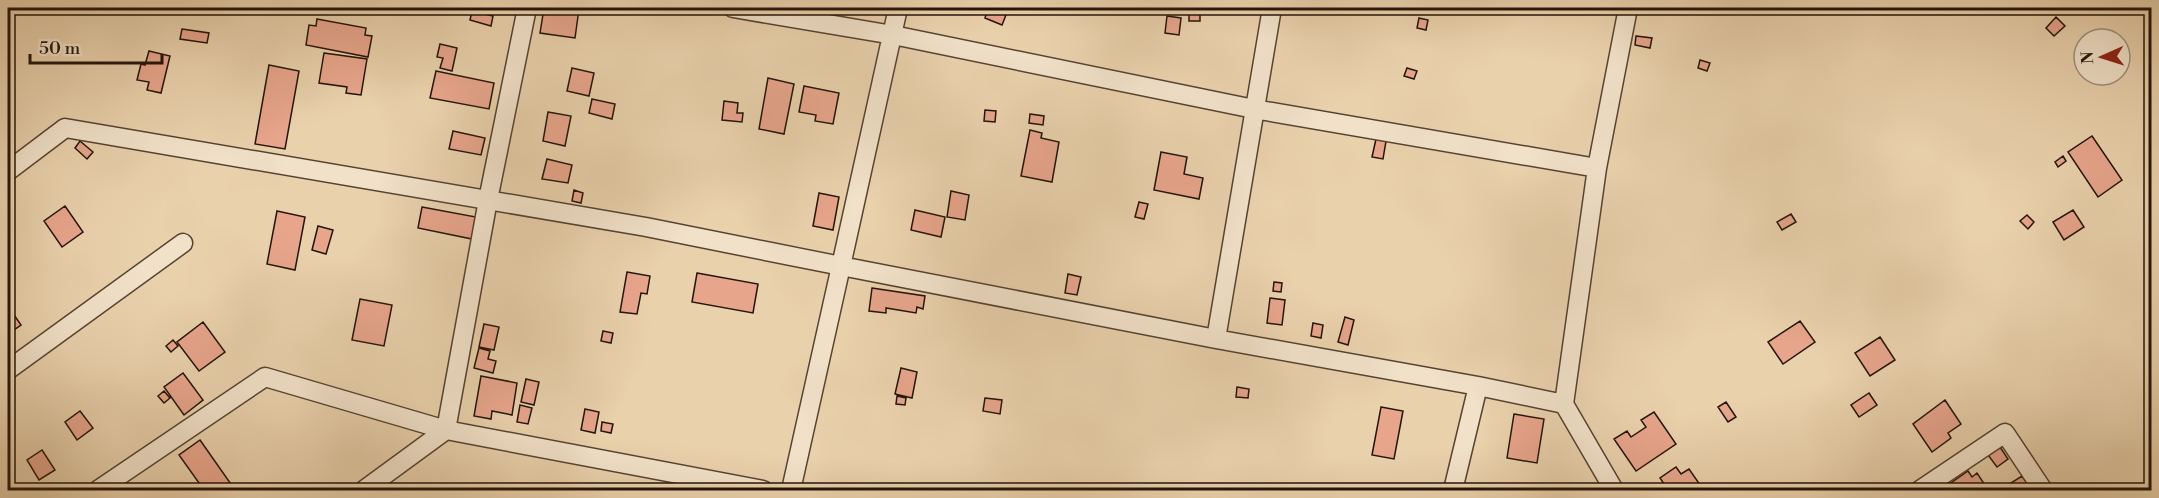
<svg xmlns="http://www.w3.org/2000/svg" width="2159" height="498" viewBox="0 0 2159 498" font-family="'Libre Bodoni',serif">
<rect width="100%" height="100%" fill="#e9d1ac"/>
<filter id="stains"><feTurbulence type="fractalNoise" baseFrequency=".00333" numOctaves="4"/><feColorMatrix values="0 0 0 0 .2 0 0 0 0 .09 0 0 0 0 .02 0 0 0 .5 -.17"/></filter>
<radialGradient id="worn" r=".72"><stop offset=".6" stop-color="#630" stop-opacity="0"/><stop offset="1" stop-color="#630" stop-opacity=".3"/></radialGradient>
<path fill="#e7a58c" stroke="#25140a" stroke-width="1.5" d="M 496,8 L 513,8 L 512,14 L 495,11 Z
M 544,8 L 579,9 L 575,38 L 540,33 Z
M 988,8 L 1006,15 L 1002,25 L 985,18 Z
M 1189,9 L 1200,9 L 1200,21 L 1189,21 Z
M 472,11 L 493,16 L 491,26 L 470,20 Z
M 1167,16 L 1181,18 L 1179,35 L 1165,33 Z
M 2056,17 L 2065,26 L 2054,36 L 2046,28 Z
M 1419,18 L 1428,20 L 1426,30 L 1417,28 Z
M 317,19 L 366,28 L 365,35 L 372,36 L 368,57 L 306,45 L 309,25 L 316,26 Z
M 182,29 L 209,33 L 207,43 L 180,39 Z
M 1636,36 L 1652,38 L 1650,48 L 1635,45 Z
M 440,44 L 457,48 L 452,71 L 440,68 L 443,58 L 437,57 Z
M 149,51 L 170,56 L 161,93 L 147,90 L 149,82 L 137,80 L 141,64 L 145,65 Z
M 324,53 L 367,59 L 361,95 L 346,93 L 347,87 L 319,83 Z
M 1700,60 L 1710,63 L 1707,71 L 1698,68 Z
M 269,65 L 299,71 L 285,149 L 255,144 Z
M 572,68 L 594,73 L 589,96 L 567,91 Z
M 1407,68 L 1417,71 L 1414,79 L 1404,76 Z
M 436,71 L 494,83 L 489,109 L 430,98 Z
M 768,78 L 794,84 L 784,134 L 759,129 Z
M 804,86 L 839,93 L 833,124 L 815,121 L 816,115 L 799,112 Z
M 592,99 L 615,104 L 612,119 L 589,113 Z
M 724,101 L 738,103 L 737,113 L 743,113 L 742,122 L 722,120 Z
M 985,110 L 996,111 L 995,122 L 984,121 Z
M 548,112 L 571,116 L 565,146 L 543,141 Z
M 1030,114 L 1044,116 L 1043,125 L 1029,123 Z
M 1030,130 L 1042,133 L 1041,138 L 1059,142 L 1052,182 L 1021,176 Z
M 453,131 L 485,138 L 481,155 L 449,149 Z
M 2092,136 L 2122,180 L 2098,197 L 2068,152 Z
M 1376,139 L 1386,141 L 1383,159 L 1372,157 Z
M 80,141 L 93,152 L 87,159 L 75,148 Z
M 1161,152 L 1187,157 L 1184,174 L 1203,178 L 1199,199 L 1154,190 Z
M 2063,156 L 2066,161 L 2058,167 L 2055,162 Z
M 547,159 L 572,165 L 568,183 L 542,179 Z
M 574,190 L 583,193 L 581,203 L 572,201 Z
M 951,191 L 969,195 L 965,220 L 947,217 Z
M 819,193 L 839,197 L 833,230 L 813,226 Z
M 1139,202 L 1148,204 L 1144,219 L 1135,217 Z
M 65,206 L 83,232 L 62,247 L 44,221 Z
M 422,207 L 476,217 L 472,239 L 418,228 Z
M 915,210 L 945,217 L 941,237 L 911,230 Z
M 2073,210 L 2084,227 L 2064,240 L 2053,222 Z
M 277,211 L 305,217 L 295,270 L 267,264 Z
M 1791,214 L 1796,222 L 1782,230 L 1777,222 Z
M 2027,215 L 2034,222 L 2028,229 L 2020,221 Z
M 318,226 L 333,230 L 326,254 L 312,250 Z
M 627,272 L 650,276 L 647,294 L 641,293 L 637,314 L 620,312 Z
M 697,273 L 758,284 L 753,313 L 692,302 Z
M 1068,274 L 1081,277 L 1077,295 L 1065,293 Z
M 1274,282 L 1282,283 L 1281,292 L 1273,291 Z
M 872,288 L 925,296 L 923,309 L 917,307 L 916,313 L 886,308 L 886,313 L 869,311 Z
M 1270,298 L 1285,300 L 1282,325 L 1267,323 Z
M 360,299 L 392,305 L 384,346 L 352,340 Z
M 8,306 L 21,325 L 8,334 Z
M 1345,317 L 1354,320 L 1348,345 L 1338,342 Z
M 1800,321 L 1815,342 L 1783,364 L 1768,342 Z
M 203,322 L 225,352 L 199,371 L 177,342 Z
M 1313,323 L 1323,325 L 1321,338 L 1311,336 Z
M 484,324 L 499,327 L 494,350 L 479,347 Z
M 603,331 L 613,333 L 611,343 L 601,341 Z
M 1880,337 L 1895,360 L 1870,376 L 1855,353 Z
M 173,340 L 178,346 L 171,352 L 166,346 Z
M 479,348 L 490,351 L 488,359 L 496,361 L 493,373 L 474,368 Z
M 901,368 L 917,372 L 912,398 L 895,394 Z
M 183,373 L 203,400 L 184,415 L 164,387 Z
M 481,376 L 517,383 L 512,415 L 492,411 L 491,419 L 474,416 Z
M 526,379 L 539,382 L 534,405 L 521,402 Z
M 1237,387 L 1249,389 L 1248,398 L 1236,397 Z
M 164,391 L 170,398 L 164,403 L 158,396 Z
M 1869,393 L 1877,405 L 1859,417 L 1851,405 Z
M 897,396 L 906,398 L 905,405 L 896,404 Z
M 985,398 L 1002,400 L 1000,414 L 983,411 Z
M 1945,400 L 1961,424 L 1948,433 L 1951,438 L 1932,452 L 1913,424 Z
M 1726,402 L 1736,417 L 1728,422 L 1718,407 Z
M 520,405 L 532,408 L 528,424 L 517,422 Z
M 1381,407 L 1403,411 L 1394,459 L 1372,455 Z
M 585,409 L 599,412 L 595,433 L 581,430 Z
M 80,411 L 93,428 L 77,440 L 65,422 Z
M 1654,412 L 1676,444 L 1636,471 L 1614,439 L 1627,431 L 1631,437 L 1646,427 L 1641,420 Z
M 1514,414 L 1544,419 L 1537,463 L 1507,458 Z
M 602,422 L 613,424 L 611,433 L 601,431 Z
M 200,440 L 233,487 L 228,490 L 204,490 L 179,455 Z
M 2000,447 L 2008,459 L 1997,467 L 1988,455 Z
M 42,450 L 55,470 L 39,480 L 27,460 Z
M 1676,467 L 1681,474 L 1689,469 L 1703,489 L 1700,490 L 1668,490 L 1660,478 Z
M 1968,471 L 1972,477 L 1977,473 L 1987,488 L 1984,490 L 1951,490 L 1948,485 Z
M 2022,476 L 2032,490 L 2004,490 L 2003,488 Z"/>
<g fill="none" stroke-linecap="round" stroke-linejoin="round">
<g stroke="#564332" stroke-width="21">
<path id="street" d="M 733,8 L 893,35 L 1254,109 L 1597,168
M 898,8 L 841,266 L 1216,339 L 1272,8
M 8,171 L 65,128 L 646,227 L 841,266 L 791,490
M 1216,339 L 1478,386 L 1564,404
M 8,370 L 183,243
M 98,490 L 265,377 L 446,430 L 763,490
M 364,490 L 446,430 L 488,200 L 527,8
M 1453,490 L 1478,386
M 1614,490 L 1564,404 L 1597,168 L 1628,8
M 1920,490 L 2005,433 L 2043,490"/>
</g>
<use href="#street" stroke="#f1e1c9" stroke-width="18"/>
</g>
<rect width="2159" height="498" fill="none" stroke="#e9d1ac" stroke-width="30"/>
<rect x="9" y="9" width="2141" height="480" fill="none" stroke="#25140a" stroke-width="3"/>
<rect x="15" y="15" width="2129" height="468" fill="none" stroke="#25140a" stroke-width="1.5"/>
<g transform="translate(2102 57) rotate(267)"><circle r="28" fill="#f1e1c9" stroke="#9f8f7d" stroke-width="1.5"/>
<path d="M0-4.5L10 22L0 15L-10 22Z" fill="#8f2418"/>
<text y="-9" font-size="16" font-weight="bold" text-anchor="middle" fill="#25140a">N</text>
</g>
<path d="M30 54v9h132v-9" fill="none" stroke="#25140a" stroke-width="3"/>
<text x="39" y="54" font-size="18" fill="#25140a" stroke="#f1e1c9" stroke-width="4.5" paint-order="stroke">50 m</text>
<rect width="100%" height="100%" filter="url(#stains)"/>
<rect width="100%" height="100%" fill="url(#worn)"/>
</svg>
